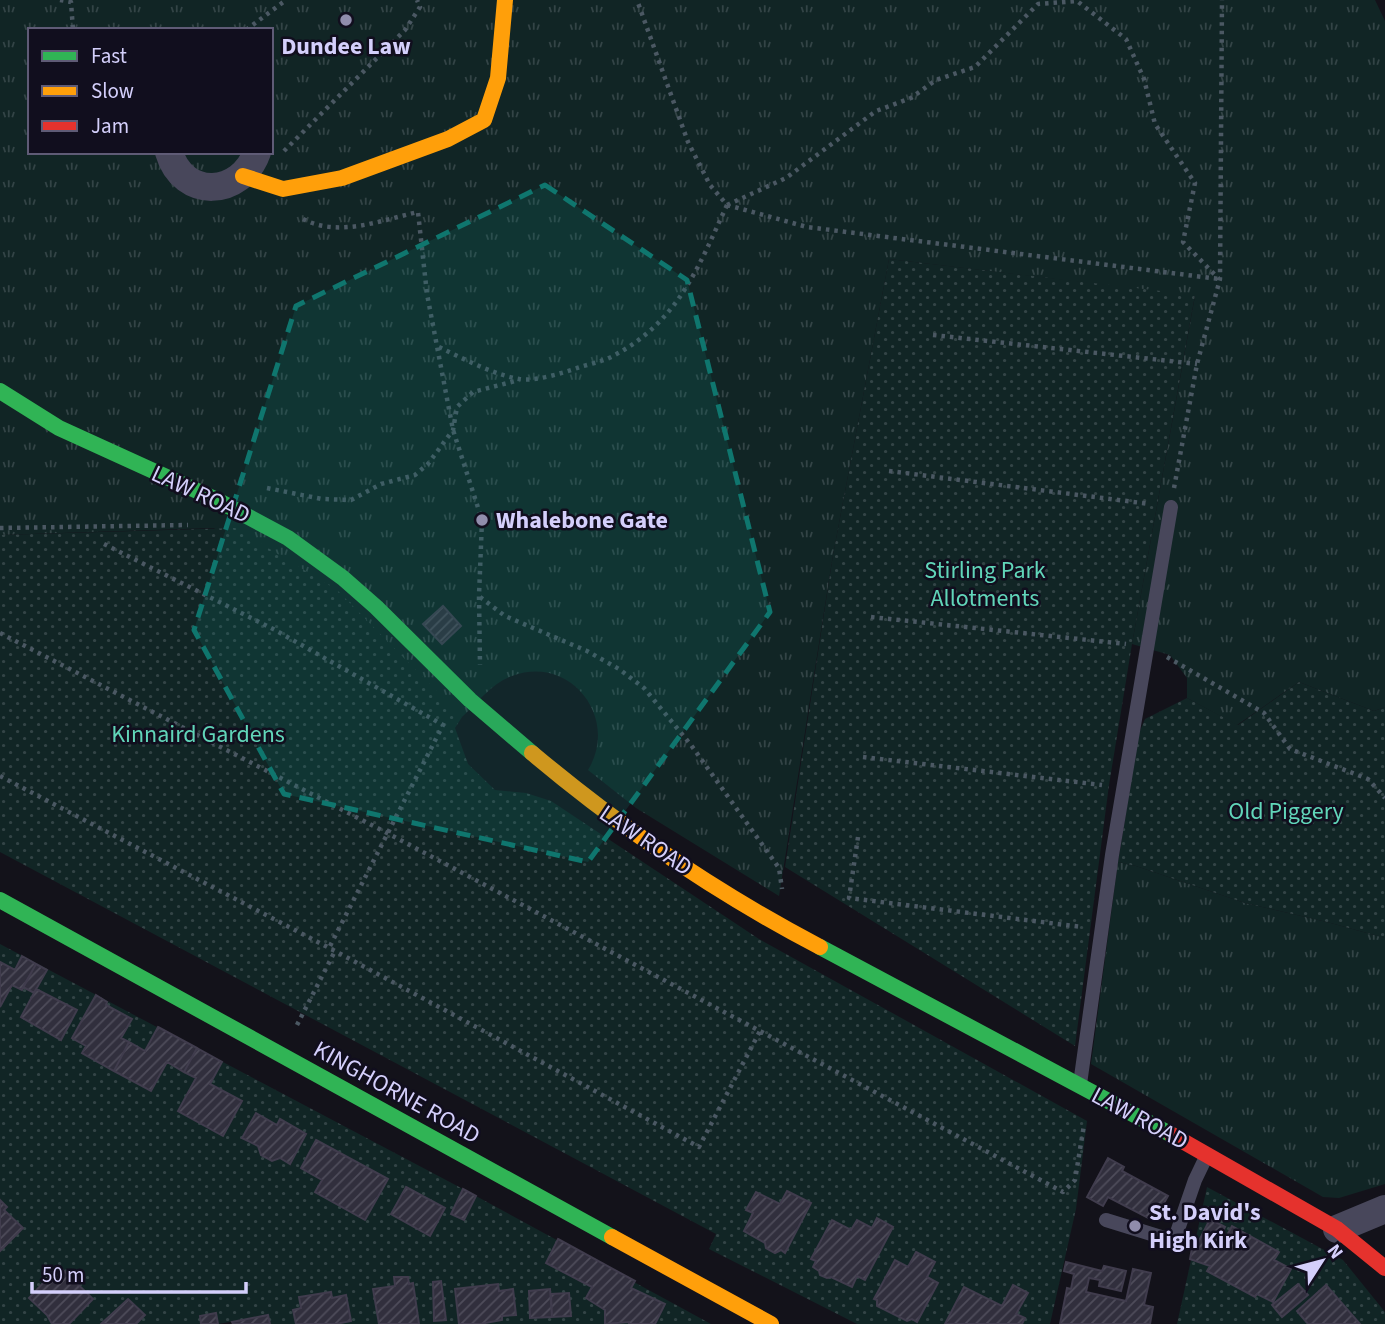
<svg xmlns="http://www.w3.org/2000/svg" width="1385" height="1324" viewBox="0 0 1385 1324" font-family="'Source Sans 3',sans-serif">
<defs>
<pattern id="park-tufts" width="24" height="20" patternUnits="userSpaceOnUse" patternTransform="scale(1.75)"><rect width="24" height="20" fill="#112525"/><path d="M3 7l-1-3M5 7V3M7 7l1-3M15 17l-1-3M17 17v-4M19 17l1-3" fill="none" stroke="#334446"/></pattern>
<pattern id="garden-dots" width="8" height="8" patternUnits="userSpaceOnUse" patternTransform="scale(1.75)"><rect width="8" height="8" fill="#112525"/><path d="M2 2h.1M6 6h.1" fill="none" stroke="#334446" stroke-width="1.8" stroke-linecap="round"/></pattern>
<pattern id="building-hatch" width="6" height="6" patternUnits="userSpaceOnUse" patternTransform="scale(1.75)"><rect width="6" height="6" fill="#312f3d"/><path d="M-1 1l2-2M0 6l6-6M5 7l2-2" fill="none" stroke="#4e4c5a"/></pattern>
</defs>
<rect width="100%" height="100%" fill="#13121a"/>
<path fill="url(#park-tufts)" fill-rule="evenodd" d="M 0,0 L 1375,0 L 1385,21 L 1385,707 L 1374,711 L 1299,682 L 1237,725 L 1187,698 L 1187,678 L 1170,655 L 1132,644 L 1195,296 L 889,259 L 833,555 L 779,896 L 636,808 L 588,770 C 620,718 570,654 512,676 C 492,683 477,703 462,717 L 214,528 L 0,535 ZM 30,30 L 271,30 L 271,152 L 30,152 Z
M 1118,862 L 1136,866 L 1245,903 L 1327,922 L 1385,938 L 1385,1184 L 1339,1198 L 1323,1197 L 1091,1064 Z"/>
<path fill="url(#garden-dots)" d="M 889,259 L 1195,295 L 1132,644 L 1109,785 L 1075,1046 L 785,867 L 833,555 Z
M 235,528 L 337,590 L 462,717 L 455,728 L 468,764 L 495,790 L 526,793 L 551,801 L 759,939 L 1087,1121 L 1076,1209 L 1050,1324 L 857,1324 L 709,1249 L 716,1234 L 0,852 L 0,535 Z
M 1299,682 L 1374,711 L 1385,707 L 1385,938 L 1327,922 L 1245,903 L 1136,866 L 1118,862 L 1139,733 L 1145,719 L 1187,698 L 1238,725 Z
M 0,944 L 463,1189 L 451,1214 L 464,1220 L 476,1196 L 711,1324 L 270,1324 L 268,1315 L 218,1324 L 216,1313 L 201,1324 L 0,1324 Z
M 1207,1187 L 1343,1260 L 1385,1312 L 1385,1324 L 1177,1324 Z"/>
<path fill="url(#building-hatch)" stroke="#403c4d" stroke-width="2" d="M 443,606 L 461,626 L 442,644 L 423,624 Z
M 22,956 L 36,964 L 22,990 L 12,985 L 0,1007 L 0,962 L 15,970 Z
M 36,964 L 47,970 L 34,993 L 23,987 Z
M 36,989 L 77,1010 L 61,1040 L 21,1017 Z
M 96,995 L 107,1002 L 106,1005 L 132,1019 L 121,1038 L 129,1042 L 114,1071 L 82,1053 L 86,1046 L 72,1038 Z
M 158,1027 L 197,1048 L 184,1072 L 167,1062 L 151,1091 L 114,1071 L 129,1042 L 145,1051 Z
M 197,1048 L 222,1062 L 210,1084 L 242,1101 L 223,1136 L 178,1111 L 196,1078 L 184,1072 Z
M 256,1113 L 277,1125 L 280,1119 L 306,1134 L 290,1164 L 280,1158 L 272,1161 L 261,1155 L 258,1146 L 242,1138 Z
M 316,1140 L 388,1179 L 365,1220 L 315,1192 L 322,1180 L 301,1168 Z
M 1108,1158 L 1124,1167 L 1122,1171 L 1168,1196 L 1154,1221 L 1108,1197 L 1103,1206 L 1087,1197 Z
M 406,1187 L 445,1208 L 430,1236 L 391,1214 Z
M 463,1189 L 476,1196 L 464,1220 L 451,1214 Z
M 787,1191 L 811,1203 L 785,1253 L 781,1250 L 775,1253 L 766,1248 L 765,1243 L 744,1231 L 753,1213 L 746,1210 L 756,1192 L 780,1204 Z
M 0,1200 L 7,1207 L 4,1210 L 23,1228 L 0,1251 Z
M 877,1218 L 893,1227 L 865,1280 L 857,1276 L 852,1287 L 831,1277 L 827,1278 L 820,1275 L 819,1271 L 813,1267 L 816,1261 L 811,1259 L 832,1220 L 851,1230 L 857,1220 L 872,1228 Z
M 1210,1219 L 1225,1227 L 1214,1247 L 1219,1250 L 1232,1226 L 1279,1252 L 1274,1260 L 1291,1269 L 1273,1302 L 1257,1294 L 1255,1297 L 1207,1271 L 1210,1266 L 1190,1259 L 1193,1243 L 1197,1245 Z
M 558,1239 L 635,1281 L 631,1288 L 665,1304 L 655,1324 L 629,1324 L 629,1322 L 605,1324 L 605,1310 L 586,1298 L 592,1287 L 546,1263 Z
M 916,1252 L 935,1262 L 927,1277 L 938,1283 L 917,1322 L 912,1319 L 907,1321 L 877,1306 L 877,1300 L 874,1299 L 895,1260 L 908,1267 Z
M 1066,1262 L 1102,1271 L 1104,1266 L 1126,1271 L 1121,1291 L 1099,1286 L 1100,1280 L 1089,1278 L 1086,1292 L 1126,1301 L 1133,1269 L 1151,1273 L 1144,1305 L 1153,1307 L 1150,1324 L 1060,1324 L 1067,1288 L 1071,1289 L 1074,1274 L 1064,1271 Z
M 59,1266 L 93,1299 L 69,1324 L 52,1324 L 47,1315 L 29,1298 Z
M 394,1277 L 408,1277 L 409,1284 L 413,1283 L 419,1324 L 379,1324 L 373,1289 L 395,1286 Z
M 441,1281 L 446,1320 L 434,1321 L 433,1282 Z
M 498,1284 L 499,1291 L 513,1289 L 516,1315 L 502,1316 L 502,1320 L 480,1324 L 459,1324 L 455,1289 Z
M 1298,1284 L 1308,1295 L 1282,1317 L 1272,1305 Z
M 1013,1285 L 1028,1293 L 1016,1314 L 1025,1318 L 1022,1324 L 945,1324 L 964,1287 L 1002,1306 Z
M 1326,1285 L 1360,1324 L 1308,1324 L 1297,1311 Z
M 550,1289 L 552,1317 L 530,1318 L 529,1291 Z
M 331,1292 L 332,1298 L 346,1295 L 351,1321 L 336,1324 L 296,1324 L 293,1310 L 301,1308 L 299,1297 Z
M 569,1293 L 571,1316 L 552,1317 L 551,1294 Z
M 128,1299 L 145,1315 L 136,1324 L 101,1324 Z
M 216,1313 L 218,1324 L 201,1324 L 200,1316 Z
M 268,1315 L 270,1324 L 233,1324 L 232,1322 Z"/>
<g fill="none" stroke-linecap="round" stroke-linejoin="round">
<path stroke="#4b5863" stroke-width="4.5" stroke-dasharray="3.5 5" stroke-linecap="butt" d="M 60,0 L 71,2 L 73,30
M 246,30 L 286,0
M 284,151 L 405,30 L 420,7 L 417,0
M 727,205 L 786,178 L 876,111 L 911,98 L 936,80 L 975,67 L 1038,4 L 1077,1 L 1126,39 L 1144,79 L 1155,124 L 1195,183 L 1183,242 L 1219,279
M 727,205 L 807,227 L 1219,279
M 303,219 C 339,238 381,220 418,212 L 427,294 L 453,430 L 482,520 L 479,596 L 480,665
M 933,335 L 1197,364
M 439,347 C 464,359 492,374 519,379 C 533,382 563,373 577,368 C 589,364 602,362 613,356 C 678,322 698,268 727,205 L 710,185 L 688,142 L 637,0
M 889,471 L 1150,504
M 267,488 L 322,499 L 351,500 L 381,484 L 415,475 L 428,464 L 453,430 L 457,407 L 473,392 L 519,380
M 1174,488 L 1197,364 L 1220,279 L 1222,0
M 0,528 L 188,525
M 104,544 L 275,630 L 443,725 L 329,948
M 480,597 L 505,616 L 587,651 L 619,669 L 644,688 L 691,745 L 779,868 L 782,889
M 871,617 L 1126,644
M 0,633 L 389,834 L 1063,1192 L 1075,1180 L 1084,1125
M 1167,657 L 1264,713 L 1290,749 L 1368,779 L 1385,798
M 863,757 L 1102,785
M 0,776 L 335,951 L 699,1147 L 760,1031
M 858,837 L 849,898 L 1082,927
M 297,1025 L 335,951"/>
<path stroke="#48475b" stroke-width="14" d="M 1080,1084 L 1112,855 L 1171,507
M 1106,1220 L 1174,1241 L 1195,1180 L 1207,1155"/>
<path stroke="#48475b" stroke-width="28" d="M 169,152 C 183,200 241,197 257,152
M 1337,1229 L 1385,1209"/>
<path stroke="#30b455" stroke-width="16" d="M 0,391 L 59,428 L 217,500 L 288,538 L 343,578 L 376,607 L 470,700 L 532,753
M 0,900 L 612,1237
M 820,947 L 1172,1135"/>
<path stroke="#ff9f0a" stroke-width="16" d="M 243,176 L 283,189 L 342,178 L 448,139 L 484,120 L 498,78 L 505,0
M 532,753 C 621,828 717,893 820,947
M 612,1237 L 771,1324"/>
<path stroke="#e5322d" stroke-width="16" d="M 1172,1135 L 1337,1229 L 1385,1268"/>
</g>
<path fill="#0f766e" fill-opacity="0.2" stroke="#0f766e" stroke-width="5" stroke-dasharray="14 9" stroke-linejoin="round" d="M 545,185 L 687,280 L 770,612 L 588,862 L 284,794 L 194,630 L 296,306 Z"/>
<g fill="#908dac" stroke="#110e1e" stroke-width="2.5">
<circle cx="346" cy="20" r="7"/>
<circle cx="482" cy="520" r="7"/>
<circle cx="1135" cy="1226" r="7"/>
</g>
<g text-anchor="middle" stroke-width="5" stroke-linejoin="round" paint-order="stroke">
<g font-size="24" font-weight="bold" fill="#d4cffb" stroke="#110e1e" text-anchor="start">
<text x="346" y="54" text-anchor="middle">Dundee Law</text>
<text x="496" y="528">Whalebone Gate</text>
<text x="1149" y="1220">St. David's<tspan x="1149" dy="28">High Kirk</tspan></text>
</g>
<g font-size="24" fill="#d4cffb" stroke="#110e1e">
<text transform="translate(201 494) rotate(25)" y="8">LAW ROAD</text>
<text transform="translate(646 840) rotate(34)" y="8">LAW ROAD</text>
<text transform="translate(397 1092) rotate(29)" y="8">KINGHORNE ROAD</text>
<text transform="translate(1140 1118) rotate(28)" y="8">LAW ROAD</text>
</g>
<g font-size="24" fill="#61d5b9" stroke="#110e1e">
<text x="985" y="578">Stirling Park<tspan x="985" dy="28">Allotments</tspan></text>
<text x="198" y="742">Kinnaird Gardens</text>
<text x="1286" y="819">Old Piggery</text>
</g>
</g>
<rect x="28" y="28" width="245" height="126" fill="#110e1e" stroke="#5f5b76" stroke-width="2"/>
<rect x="42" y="51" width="35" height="10" fill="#30b455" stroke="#5f5b76" stroke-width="2"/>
<text x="91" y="63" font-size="21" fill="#d4cffb">Fast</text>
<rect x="42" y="86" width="35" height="10" fill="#ff9f0a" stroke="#5f5b76" stroke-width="2"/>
<text x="91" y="98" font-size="21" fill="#d4cffb">Slow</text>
<rect x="42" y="121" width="35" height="10" fill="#e5322d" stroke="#5f5b76" stroke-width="2"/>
<text x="91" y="133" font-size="21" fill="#d4cffb">Jam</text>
<g transform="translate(1322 1261) rotate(54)" stroke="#110e1e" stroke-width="5" paint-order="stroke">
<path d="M0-5L12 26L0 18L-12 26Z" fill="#d4cffb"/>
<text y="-10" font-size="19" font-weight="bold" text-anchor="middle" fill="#d4cffb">N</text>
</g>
<path d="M32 1282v10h214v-10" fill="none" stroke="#d4cffb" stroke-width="3.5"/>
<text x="42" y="1282" font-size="21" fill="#d4cffb" stroke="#110e1e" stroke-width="5" paint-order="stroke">50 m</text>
</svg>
